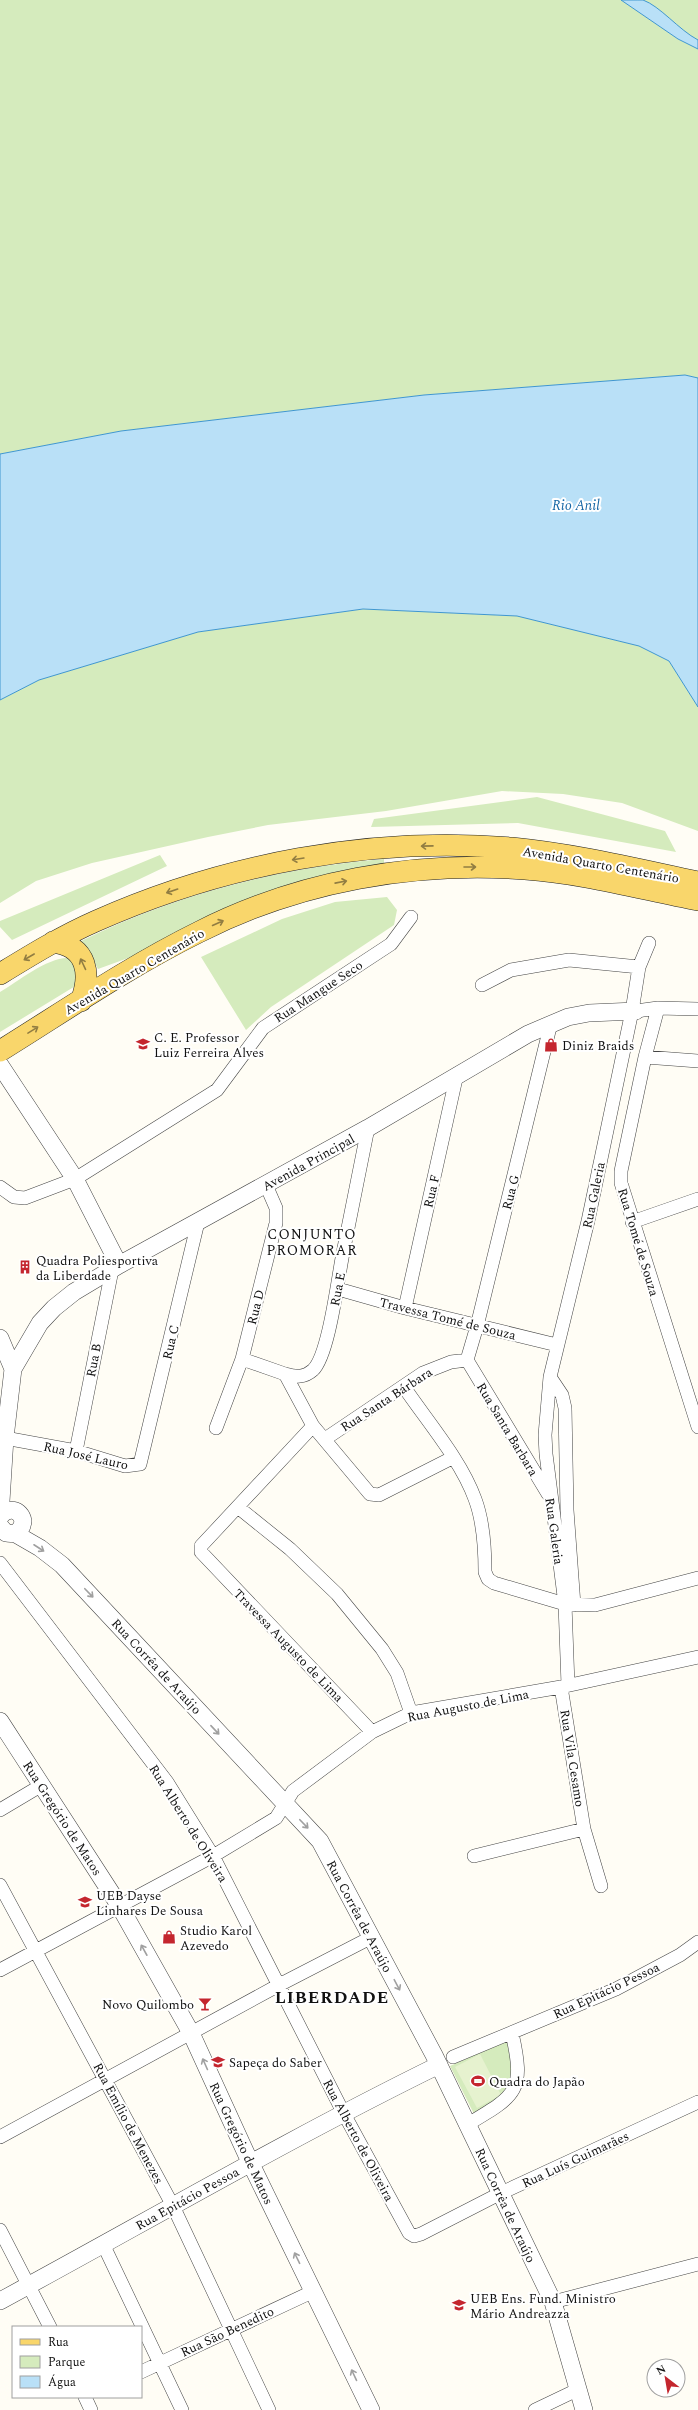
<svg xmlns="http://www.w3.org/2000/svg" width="698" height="2410" viewBox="0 0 698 2410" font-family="Spectral,serif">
<rect width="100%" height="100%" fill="#fffdf5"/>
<path fill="#d5ebbd" d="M 0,0 L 621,0 L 678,39 L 698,49 L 698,378 L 685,375 L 424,395 L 121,431 L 0,454 Z
M 642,0 L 698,0 L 698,40 L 684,33 Z
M 363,609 L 517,616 L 639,646 L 669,661 L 698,707 L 698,831 L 622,803 L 563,794 L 502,791 L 386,811 L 268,825 L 208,837 L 92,863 L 36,881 L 0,903 L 0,700 L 39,680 L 198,632 Z
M 537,797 L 665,831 L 676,852 L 518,823 L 371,827 L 374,819 Z
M 160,855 L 167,866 L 12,940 L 0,927 L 0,921 Z
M 384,859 L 384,865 L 98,969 L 89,952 L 77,943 C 173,895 277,868 384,859 Z
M 387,897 L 397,910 L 394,925 L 271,1007 L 246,1030 L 201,957 L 282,919 L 335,902 Z
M 67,958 L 76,964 L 77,985 L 0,1032 L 0,992 C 17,982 47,958 67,958 Z
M 507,2040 L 513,2062 L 509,2090 L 474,2114 L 450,2066 Z"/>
<path fill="#e6f2cf" d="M 480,2054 L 501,2095 L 477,2108 L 455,2067 Z"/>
<path fill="#b9e0f7" stroke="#3f96cf" d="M 621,0 C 627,0 637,0 643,0 C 660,6 679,30 698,40 L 698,49 L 678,39 Z
M 685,375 L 698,378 L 698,707 L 669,661 L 639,646 L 517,616 L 363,609 L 198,632 L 39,680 L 0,700 L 0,454 L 121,431 L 424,395 Z"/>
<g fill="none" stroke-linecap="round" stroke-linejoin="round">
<g stroke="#444" stroke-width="14">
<path id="minor" d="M 482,985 L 511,970 L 569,960 L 639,967
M 658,1008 L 645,1057 L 621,1171 L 621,1183 L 698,1427
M 636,1011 L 658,1008 L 698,1009
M 645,1057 L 698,1061
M 0,1187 L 14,1197 L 25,1198 L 75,1179 L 217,1090 L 263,1028 L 391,944 L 411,917
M 632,1222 L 698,1199
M 338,1289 L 405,1308 L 557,1345
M 405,1308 L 457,1074
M 242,1359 L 285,1374 L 313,1426 L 370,1494 L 379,1495 L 452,1458
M 467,1360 L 477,1326 L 551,1023
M 467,1360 L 548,1494
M 285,1374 C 296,1377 304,1378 313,1370 C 329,1355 338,1277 343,1253 C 351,1211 360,1170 368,1128
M 550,1377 L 562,1395 L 565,1408 L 567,1510 L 574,1605
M 404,1387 C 427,1421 461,1460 475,1499 C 483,1520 485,1548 485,1572 L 488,1579 L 494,1583 L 565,1604 L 595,1605 L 698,1578
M 313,1426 L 201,1546 L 201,1552 L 372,1732
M 216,1428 L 242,1359 L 276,1223 L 276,1208 L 266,1185
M 5,1438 L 76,1451 L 125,1466 L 140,1464 L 198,1222
M 325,1439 L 423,1373 L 451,1362 L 467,1360
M 76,1451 L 112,1270
M 239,1508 L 290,1549 L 337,1594 L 382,1649 L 397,1673 L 411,1713
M 0,1563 L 167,1782 L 213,1856 L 343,2112 L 409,2233 L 414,2236 L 421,2234 L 501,2193 L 698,2102
M 568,1685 L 565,1604 L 546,1454 L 545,1435 L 550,1377 L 588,1221 L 632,1011 L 639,967 L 649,943
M 561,1687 L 584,1829 L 601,1886
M 0,1810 L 42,1785
M 474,1856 L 584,1829
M 0,1885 L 173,2206 L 269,2410
M 0,1970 L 213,1856 L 276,1818 L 293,1791 L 372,1732 L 411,1713 L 561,1687 L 698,1657
M 453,2057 L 616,1989 L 680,1955 L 698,1942
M 468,2124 C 517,2095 525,2091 512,2033
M 0,2137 L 279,1985 L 372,1937
M 0,2230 L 50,2327
M 103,2244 L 182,2410
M 553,2302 L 698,2264
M 141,2372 L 314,2291
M 85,2397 L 91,2410
M 535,2410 L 579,2389"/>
</g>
<g stroke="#444" stroke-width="18">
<path id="tertiary" d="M 0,1065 L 75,1179 L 119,1265
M 0,1338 L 13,1369 L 5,1438 L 0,1517
M 13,1369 L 40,1323 L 54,1308 L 74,1292 L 119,1265 L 368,1128 L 528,1034 L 568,1017 L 589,1013 L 636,1011
M 0,1517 C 7,1506 21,1509 23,1521 C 22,1531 15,1535 6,1533 L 0,1526
M 14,1533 L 40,1548 L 62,1565 L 320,1841 L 434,2055 L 553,2302 L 584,2410
M 0,1721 L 119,1905 L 191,2033 L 250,2162 L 371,2410
M 0,2301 C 146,2222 290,2138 439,2065"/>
</g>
<g stroke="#222" stroke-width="22">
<path id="primary" d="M 53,942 C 88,946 91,975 81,1001
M 0,974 C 31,955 62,936 96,921 C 224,864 371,836 512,848 C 574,854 636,869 698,882
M 0,1051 C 66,1010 130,966 199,932 C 299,881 414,861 525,869 C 583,873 641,889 698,900"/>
</g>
<use href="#minor" stroke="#fff" stroke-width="13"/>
<use href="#tertiary" stroke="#fff" stroke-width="17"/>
<use href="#primary" stroke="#f9d66b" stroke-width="21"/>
</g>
<defs><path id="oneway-shaft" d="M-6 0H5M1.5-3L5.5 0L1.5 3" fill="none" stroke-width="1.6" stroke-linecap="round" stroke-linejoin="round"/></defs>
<g stroke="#917d42">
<use href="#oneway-shaft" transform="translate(427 846) rotate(179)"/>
<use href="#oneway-shaft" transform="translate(298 859) rotate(171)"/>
<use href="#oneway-shaft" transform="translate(470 867)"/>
<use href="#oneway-shaft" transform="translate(341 882) rotate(-11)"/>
<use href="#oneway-shaft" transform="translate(172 891) rotate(161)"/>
<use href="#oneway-shaft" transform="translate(218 923) rotate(-24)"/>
<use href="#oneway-shaft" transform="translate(29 957) rotate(150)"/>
<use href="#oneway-shaft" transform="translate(83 964) rotate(-115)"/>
<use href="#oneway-shaft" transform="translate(33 1030) rotate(-32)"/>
</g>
<g stroke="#a0a0a0">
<use href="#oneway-shaft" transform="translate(39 1548) rotate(33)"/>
<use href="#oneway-shaft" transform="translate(89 1593) rotate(46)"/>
<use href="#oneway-shaft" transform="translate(215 1730) rotate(47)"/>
<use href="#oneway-shaft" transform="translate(304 1824) rotate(46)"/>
<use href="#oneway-shaft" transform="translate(144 1950) rotate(-119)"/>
<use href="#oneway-shaft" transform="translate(397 1985) rotate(62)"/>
<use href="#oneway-shaft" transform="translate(205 2064) rotate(-114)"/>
<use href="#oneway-shaft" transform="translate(297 2258) rotate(-116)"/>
<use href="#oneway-shaft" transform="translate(354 2375) rotate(-115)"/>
</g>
<defs>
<g id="school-bare" transform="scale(1.08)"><path d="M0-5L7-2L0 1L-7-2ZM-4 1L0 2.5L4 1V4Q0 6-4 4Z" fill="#c4262e" stroke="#fff" stroke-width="2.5" paint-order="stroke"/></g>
<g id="shop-bare" transform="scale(1.08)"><path d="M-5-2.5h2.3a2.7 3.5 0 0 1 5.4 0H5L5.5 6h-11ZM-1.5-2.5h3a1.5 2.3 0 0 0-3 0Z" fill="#c4262e" stroke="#fff" stroke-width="2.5" paint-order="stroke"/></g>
<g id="building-bare" transform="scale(1.08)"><path d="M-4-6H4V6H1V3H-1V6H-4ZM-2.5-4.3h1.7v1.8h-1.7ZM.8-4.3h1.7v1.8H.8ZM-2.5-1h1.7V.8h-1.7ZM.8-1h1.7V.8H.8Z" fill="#c4262e" stroke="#fff" stroke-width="2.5" paint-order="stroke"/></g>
<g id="bar-bare" transform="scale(1.08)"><path d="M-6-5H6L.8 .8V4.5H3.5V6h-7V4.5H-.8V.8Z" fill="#c4262e" stroke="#fff" stroke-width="2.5" paint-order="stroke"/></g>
<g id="stadium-bare" transform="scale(1.08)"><path d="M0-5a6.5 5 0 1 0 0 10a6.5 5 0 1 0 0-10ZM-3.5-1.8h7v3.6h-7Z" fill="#c4262e" stroke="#fff" stroke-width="2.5" paint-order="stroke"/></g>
</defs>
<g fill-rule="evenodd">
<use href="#school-bare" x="143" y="1044"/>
<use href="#shop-bare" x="551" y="1045"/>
<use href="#building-bare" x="25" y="1267"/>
<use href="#school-bare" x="85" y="1902"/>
<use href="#shop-bare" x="169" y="1937"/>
<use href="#bar-bare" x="205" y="2004"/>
<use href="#school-bare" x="218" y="2062"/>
<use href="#stadium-bare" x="478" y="2081"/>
<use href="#school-bare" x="459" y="2305"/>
</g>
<g text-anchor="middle" stroke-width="4" stroke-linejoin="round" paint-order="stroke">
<g font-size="13" fill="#111" stroke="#fff">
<text transform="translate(601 864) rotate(10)" y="5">Avenida Quarto Centenário</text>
<text transform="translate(134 971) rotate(-30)" y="5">Avenida Quarto Centenário</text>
<text transform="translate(318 991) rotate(-33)" y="5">Rua Mangue Seco</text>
<text transform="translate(308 1162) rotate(-29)" y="5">Avenida Principal</text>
<text transform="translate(431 1191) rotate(-77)" y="5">Rua F</text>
<text transform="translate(510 1192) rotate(-76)" y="5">Rua G</text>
<text transform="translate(593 1195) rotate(-78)" y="5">Rua Galeria</text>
<text transform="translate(639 1242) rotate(73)" y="5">Rua Tomé de Souza</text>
<text transform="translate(337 1289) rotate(-79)" y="5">Rua E</text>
<text transform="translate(255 1307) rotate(-76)" y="5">Rua D</text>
<text transform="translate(448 1318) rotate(14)" y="5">Travessa Tomé de Souza</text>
<text transform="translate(170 1342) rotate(-77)" y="5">Rua C</text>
<text transform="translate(93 1360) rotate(-79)" y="5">Rua B</text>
<text transform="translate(386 1399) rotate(-33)" y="5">Rua Santa Bárbara</text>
<text transform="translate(508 1429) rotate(59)" y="5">Rua Santa Barbara</text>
<text transform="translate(86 1455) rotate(13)" y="5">Rua José Lauro</text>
<text transform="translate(555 1531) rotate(82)" y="5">Rua Galeria</text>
<text transform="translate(289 1645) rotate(46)" y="5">Travessa Augusto de Lima</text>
<text transform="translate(157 1666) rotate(47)" y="5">Rua Corrêa de Araújo</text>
<text transform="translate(468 1705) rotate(-11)" y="5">Rua Augusto de Lima</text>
<text transform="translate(573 1758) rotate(81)" y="5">Rua Vila Cesamo</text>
<text transform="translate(63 1818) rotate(57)" y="5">Rua Gregório de Matos</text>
<text transform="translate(189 1823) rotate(58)" y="5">Rua Alberto de Oliveira</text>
<text transform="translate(360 1916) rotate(62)" y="5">Rua Corrêa de Araújo</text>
<text transform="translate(606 1990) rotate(-25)" y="5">Rua Epitácio Pessoa</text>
<text transform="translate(129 2123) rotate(62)" y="5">Rua Emílio de Menezes</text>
<text transform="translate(359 2140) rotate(62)" y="5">Rua Alberto de Oliveira</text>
<text transform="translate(242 2143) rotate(65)" y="5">Rua Gregório de Matos</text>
<text transform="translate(575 2159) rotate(-25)" y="5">Rua Luís Guimarães</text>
<text transform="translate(187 2198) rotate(-29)" y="5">Rua Epitácio Pessoa</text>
<text transform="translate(506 2205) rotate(65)" y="5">Rua Corrêa de Araújo</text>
<text transform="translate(227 2331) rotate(-25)" y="5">Rua São Benedito</text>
</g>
<g font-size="13" fill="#111" stroke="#fff" text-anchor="start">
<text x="154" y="1042">C. E. Professor<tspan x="154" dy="15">Luiz Ferreira Alves</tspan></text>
<text x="562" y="1050">Diniz Braids</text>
<text x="36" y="1265">Quadra Poliesportiva<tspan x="36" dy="15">da Liberdade</tspan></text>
<text x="96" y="1900">UEB Dayse<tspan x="96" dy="15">Linhares De Sousa</tspan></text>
<text x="180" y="1935">Studio Karol<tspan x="180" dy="15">Azevedo</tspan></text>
<text x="194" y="2009" text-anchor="end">Novo Quilombo</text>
<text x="229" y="2067">Sapeça do Saber</text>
<text x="489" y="2086">Quadra do Japão</text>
<text x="470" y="2303">UEB Ens. Fund. Ministro<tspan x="470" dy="15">Mário Andreazza</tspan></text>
</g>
<g font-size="14" font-style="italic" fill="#1768a6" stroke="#fff">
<text x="576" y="510">Rio Anil</text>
</g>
<g font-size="14" letter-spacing="1" fill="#111" stroke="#fff">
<text x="312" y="1239">CONJUNTO<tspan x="312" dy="16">PROMORAR</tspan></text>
</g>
<g font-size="17" font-weight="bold" letter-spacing="1" fill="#111" stroke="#fff">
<text x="332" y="2003">LIBERDADE</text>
</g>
</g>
<rect x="12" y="2326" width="130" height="72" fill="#ffffff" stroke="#a0a0a0"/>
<rect x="20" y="2339" width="20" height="6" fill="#f9d66b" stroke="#a0a0a0"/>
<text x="48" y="2346" font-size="12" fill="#111111">Rua</text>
<rect x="20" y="2356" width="20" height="12" fill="#d5ebbd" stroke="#a0a0a0"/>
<text x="48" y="2366" font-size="12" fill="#111111">Parque</text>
<rect x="20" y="2376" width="20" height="12" fill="#b9e0f7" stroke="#a0a0a0"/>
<text x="48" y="2386" font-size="12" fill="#111111">Água</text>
<g transform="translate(666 2378) rotate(329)"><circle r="19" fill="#ffffff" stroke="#a0a0a0"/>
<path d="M0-3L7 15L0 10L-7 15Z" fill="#c4262e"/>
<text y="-6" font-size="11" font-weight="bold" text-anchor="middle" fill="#111111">N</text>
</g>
</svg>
